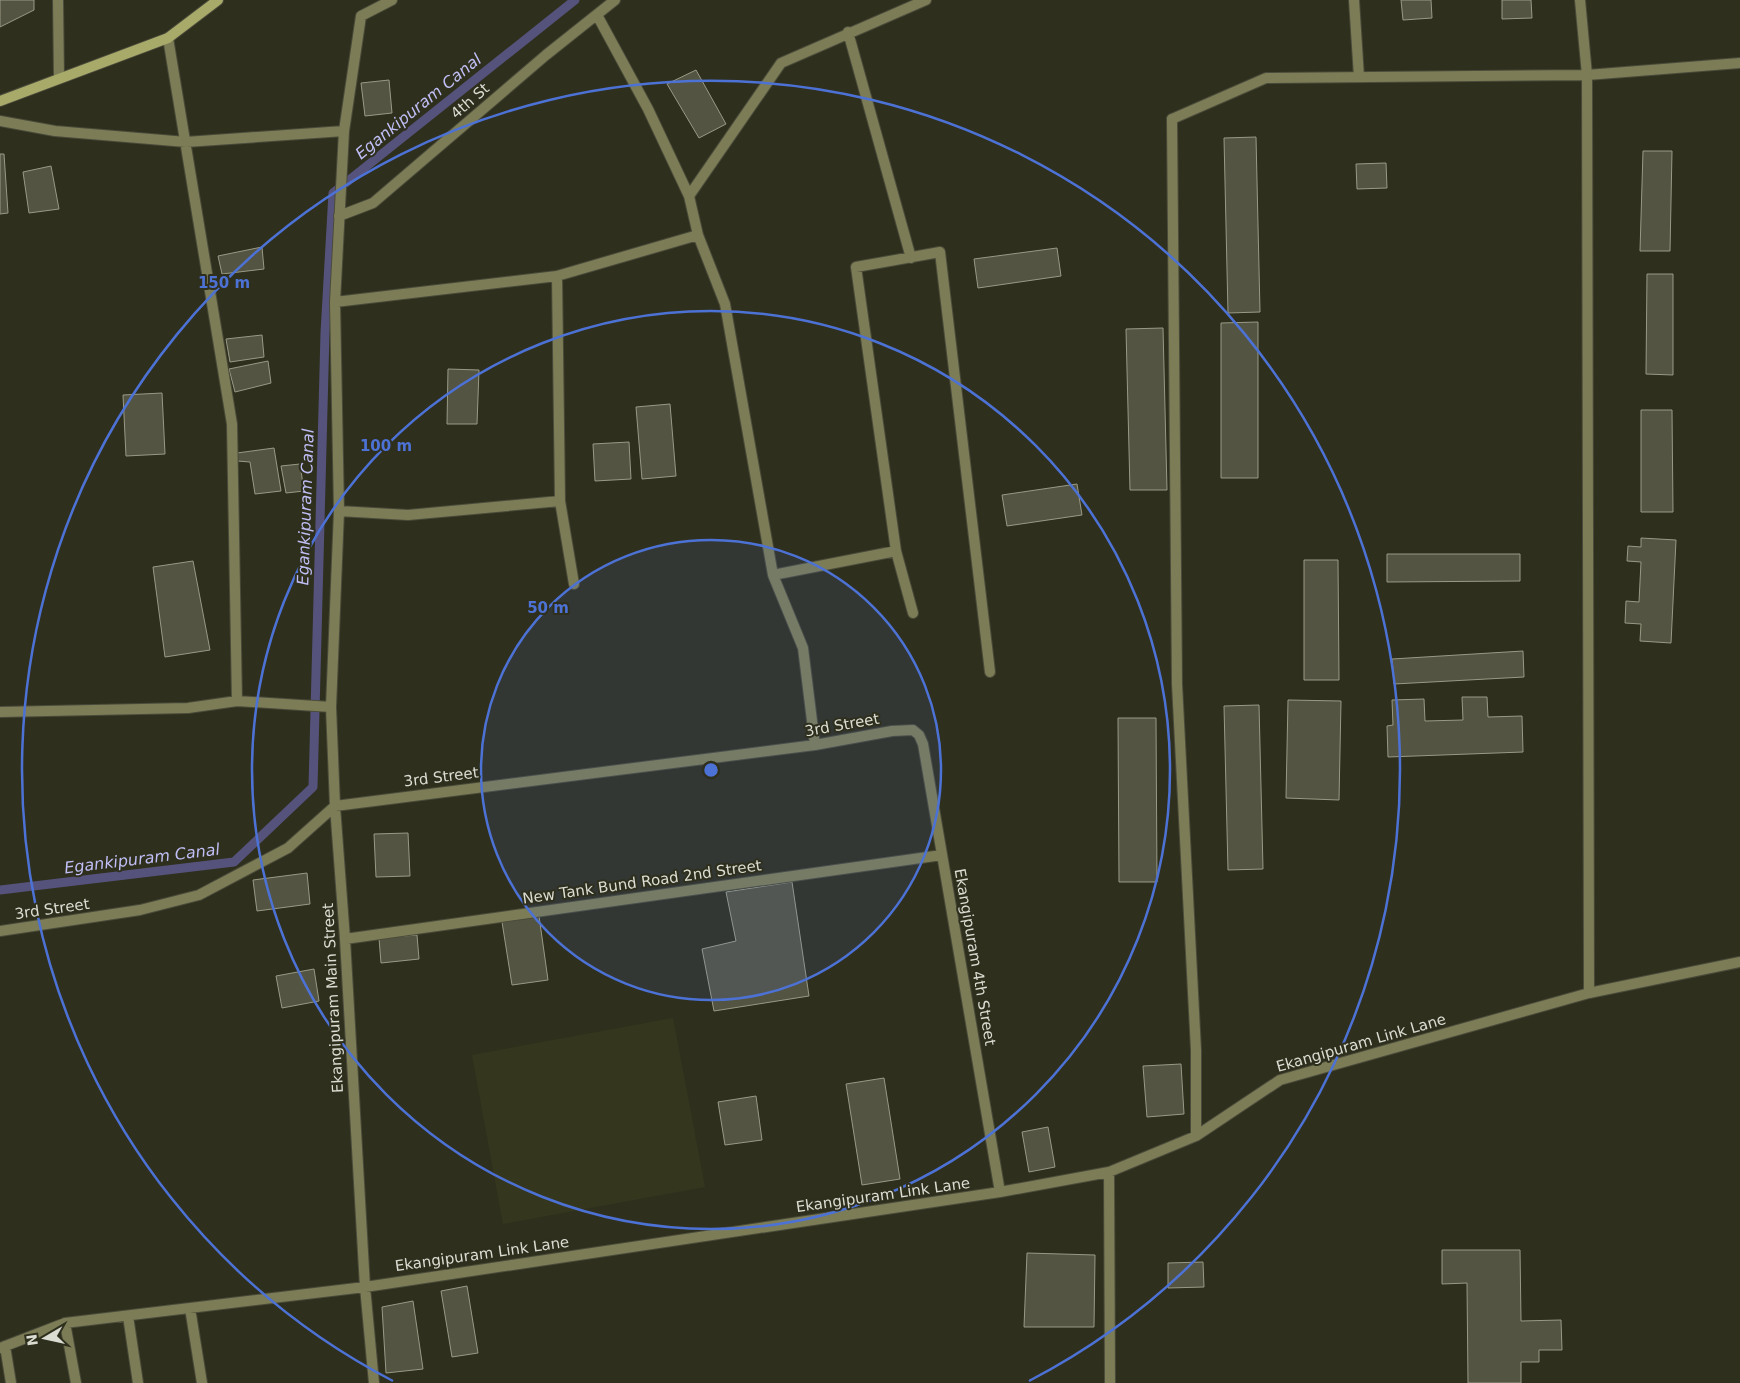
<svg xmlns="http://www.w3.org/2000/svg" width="1740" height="1383" viewBox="0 0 1740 1383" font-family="'DejaVu Sans',sans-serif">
<rect width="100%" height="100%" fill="#2f2f1e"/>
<path fill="#35361e" d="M 673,1018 L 705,1187 L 503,1224 L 472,1055 Z"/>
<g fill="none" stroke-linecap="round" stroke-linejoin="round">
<path stroke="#55537c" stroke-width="9" d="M 0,890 L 234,862 L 313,787 L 325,333 L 333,193 L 575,0"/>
</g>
<path fill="#545442" stroke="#999a86" d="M 0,0 L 34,0 L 34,10 L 0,27 Z
M 1401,0 L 1431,0 L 1432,18 L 1403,20 Z
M 1502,0 L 1531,0 L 1532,18 L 1502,19 Z
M 696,70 L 726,124 L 699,138 L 667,84 Z
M 389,80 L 392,113 L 365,116 L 361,83 Z
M 1256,137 L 1260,312 L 1228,313 L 1224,138 Z
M 1643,151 L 1672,151 L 1670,251 L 1640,251 Z
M 0,154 L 4,154 L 8,213 L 0,214 Z
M 1386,163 L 1387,188 L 1357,189 L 1356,164 Z
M 51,166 L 59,209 L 29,213 L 23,172 Z
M 262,247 L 264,269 L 222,274 L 218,256 Z
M 1057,248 L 1061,276 L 978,288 L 974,259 Z
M 1647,274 L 1673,274 L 1673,375 L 1646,374 Z
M 1258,322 L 1258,478 L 1221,478 L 1221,323 Z
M 1163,328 L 1167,490 L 1130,490 L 1126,329 Z
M 262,335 L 264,357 L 230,362 L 226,339 Z
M 268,361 L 271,383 L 235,392 L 229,369 Z
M 448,369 L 479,370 L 477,424 L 447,424 Z
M 162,393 L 165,454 L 126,456 L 123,395 Z
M 670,404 L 676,476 L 642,479 L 636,407 Z
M 1641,410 L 1672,410 L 1673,512 L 1641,512 Z
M 629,442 L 631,479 L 595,481 L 593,444 Z
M 274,448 L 281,491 L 255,494 L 250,462 L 237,461 L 237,453 Z
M 300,464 L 304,491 L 286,493 L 281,466 Z
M 1077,484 L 1082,515 L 1007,526 L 1002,495 Z
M 1641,538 L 1676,540 L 1671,643 L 1640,641 L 1641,624 L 1625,623 L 1626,601 L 1639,602 L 1641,562 L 1627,561 L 1628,546 L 1641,547 Z
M 1387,554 L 1520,554 L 1520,581 L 1387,582 Z
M 1304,560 L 1338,560 L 1339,680 L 1304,680 Z
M 193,561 L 210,650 L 165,657 L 153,567 Z
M 1523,651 L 1524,677 L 1394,684 L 1392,659 Z
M 1462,697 L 1487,697 L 1488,717 L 1522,716 L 1523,752 L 1388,757 L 1387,726 L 1393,725 L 1392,700 L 1424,699 L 1425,721 L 1463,720 Z
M 1288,700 L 1341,701 L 1339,800 L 1286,798 Z
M 1259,705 L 1263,869 L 1228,870 L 1224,706 Z
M 1118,718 L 1156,718 L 1157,882 L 1119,882 Z
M 408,833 L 410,876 L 376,877 L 374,834 Z
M 307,873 L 310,904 L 257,911 L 253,880 Z
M 792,882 L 809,996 L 714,1011 L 702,949 L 736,941 L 726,892 Z
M 539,916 L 548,980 L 512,985 L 502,922 Z
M 417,935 L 419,959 L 381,963 L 379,938 Z
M 314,969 L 319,1001 L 282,1008 L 276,976 Z
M 1181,1064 L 1184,1114 L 1147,1117 L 1143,1066 Z
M 884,1078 L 900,1179 L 862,1185 L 846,1084 Z
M 756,1096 L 762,1140 L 725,1145 L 718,1102 Z
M 1048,1127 L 1055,1167 L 1029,1172 L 1022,1132 Z
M 1442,1250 L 1520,1250 L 1521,1321 L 1561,1320 L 1562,1350 L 1539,1350 L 1539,1362 L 1521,1362 L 1521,1383 L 1468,1383 L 1467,1283 L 1442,1284 Z
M 1027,1253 L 1095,1255 L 1094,1327 L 1024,1327 Z
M 1203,1262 L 1204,1287 L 1168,1288 L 1168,1263 Z
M 467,1286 L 478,1353 L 452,1357 L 441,1291 Z
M 413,1301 L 423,1369 L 386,1373 L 382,1307 Z"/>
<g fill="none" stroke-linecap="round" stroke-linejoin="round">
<g stroke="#4b4b3b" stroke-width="12">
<path id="lane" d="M 1354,0 L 1359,77
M 1587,75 L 1589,993
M 1172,119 L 1266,78 L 1587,75 L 1740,63"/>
</g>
<g stroke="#4b4b3b" stroke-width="12">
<path id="street" d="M 58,0 L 59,78
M 1580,0 L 1587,75
M 597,15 L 648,109 L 689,196 L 698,235 L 725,304 L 773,575 L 803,648 L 815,745
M 848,32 L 911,258
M 168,38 L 232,424 L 237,701
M 1172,119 L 1177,684 L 1196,1050 L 1196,1136
M 0,121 L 55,131 L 186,142 L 344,131 L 361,16 L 392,0
M 344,131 L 335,302 L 339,511 L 331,707 L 335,806 L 345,939 L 365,1287 L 374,1383
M 689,196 L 781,63 L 926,0
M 339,216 L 373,203 L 546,55 L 615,0
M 557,276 L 560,501 L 574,584
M 335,302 L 557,276 L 698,235
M 339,511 L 408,515 L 560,501
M 773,575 L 896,551
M 913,613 L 896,551 L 856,267 L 940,252 L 990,672
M 0,712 L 188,708 L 237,701 L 331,707
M 0,931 L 140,910 L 199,895 L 288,848 L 335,806 L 815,745 L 892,731 L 913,730 L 919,735 L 923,744 L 1000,1192
M 345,939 L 942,855
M 1109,1172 L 1110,1383
M 190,1308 L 202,1383
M 128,1316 L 138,1383
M 65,1323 L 76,1383
M 5,1346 L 11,1383
M 0,1348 L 65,1323 L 365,1287 L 1000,1192 L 1109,1172 L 1196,1136 L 1280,1080 L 1589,993 L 1740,962"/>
</g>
<g stroke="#4b4b3b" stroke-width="12">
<path id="secondary" d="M 0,101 L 168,38 L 218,0"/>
</g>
<use href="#lane" stroke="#7c7d56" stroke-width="10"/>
<use href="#street" stroke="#7c7d56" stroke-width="10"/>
<use href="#secondary" stroke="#a8aa6a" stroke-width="10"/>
</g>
<circle cx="711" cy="770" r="230" fill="#4d72d6" fill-opacity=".12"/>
<g fill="none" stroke="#4d72d6" stroke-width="2.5">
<circle cx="711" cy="770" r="230"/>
<circle cx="711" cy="770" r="459"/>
<path d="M393 1381A689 689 0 1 1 1029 1381"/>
</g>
<g text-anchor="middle" stroke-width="4" stroke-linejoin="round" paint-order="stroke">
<g font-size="15" fill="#dcddd2" stroke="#2f2f1e">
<text transform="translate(470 101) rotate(-41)" y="5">4th St</text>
<text transform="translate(842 725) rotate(-10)" y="5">3rd Street</text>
<text transform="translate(441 777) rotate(-7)" y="5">3rd Street</text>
<text transform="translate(642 882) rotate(-8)" y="5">New Tank Bund Road 2nd Street</text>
<text transform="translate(52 909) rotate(-8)" y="5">3rd Street</text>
<text transform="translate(975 957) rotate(80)" y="5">Ekangipuram 4th Street</text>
<text transform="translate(333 998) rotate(-93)" y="5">Ekangipuram Main Street</text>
<text transform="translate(1361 1043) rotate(-16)" y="5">Ekangipuram Link Lane</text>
<text transform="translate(883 1195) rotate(-8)" y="5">Ekangipuram Link Lane</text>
<text transform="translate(482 1254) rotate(-8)" y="5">Ekangipuram Link Lane</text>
</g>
<g font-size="16" font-style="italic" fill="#bfbef5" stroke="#2f2f1e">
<text transform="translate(418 106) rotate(-39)" y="6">Egankipuram Canal</text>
<text transform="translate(305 507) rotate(-88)" y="6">Egankipuram Canal</text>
<text transform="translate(142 858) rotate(-7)" y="6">Egankipuram Canal</text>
</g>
</g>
<circle cx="711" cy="770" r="8" fill="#4d72d6" stroke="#2f2f1e" stroke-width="2.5"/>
<g font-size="15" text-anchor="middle" font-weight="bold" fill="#4d72d6" stroke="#2f2f1e" stroke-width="4" stroke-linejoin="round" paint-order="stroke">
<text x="224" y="288">150 m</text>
<text x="386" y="451">100 m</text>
<text x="548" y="613">50 m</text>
</g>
<g transform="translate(45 1338) rotate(261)" stroke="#2f2f1e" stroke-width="4" paint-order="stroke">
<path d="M0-4L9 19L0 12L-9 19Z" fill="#dcddd2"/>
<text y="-8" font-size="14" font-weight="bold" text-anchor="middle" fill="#dcddd2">N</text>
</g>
</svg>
